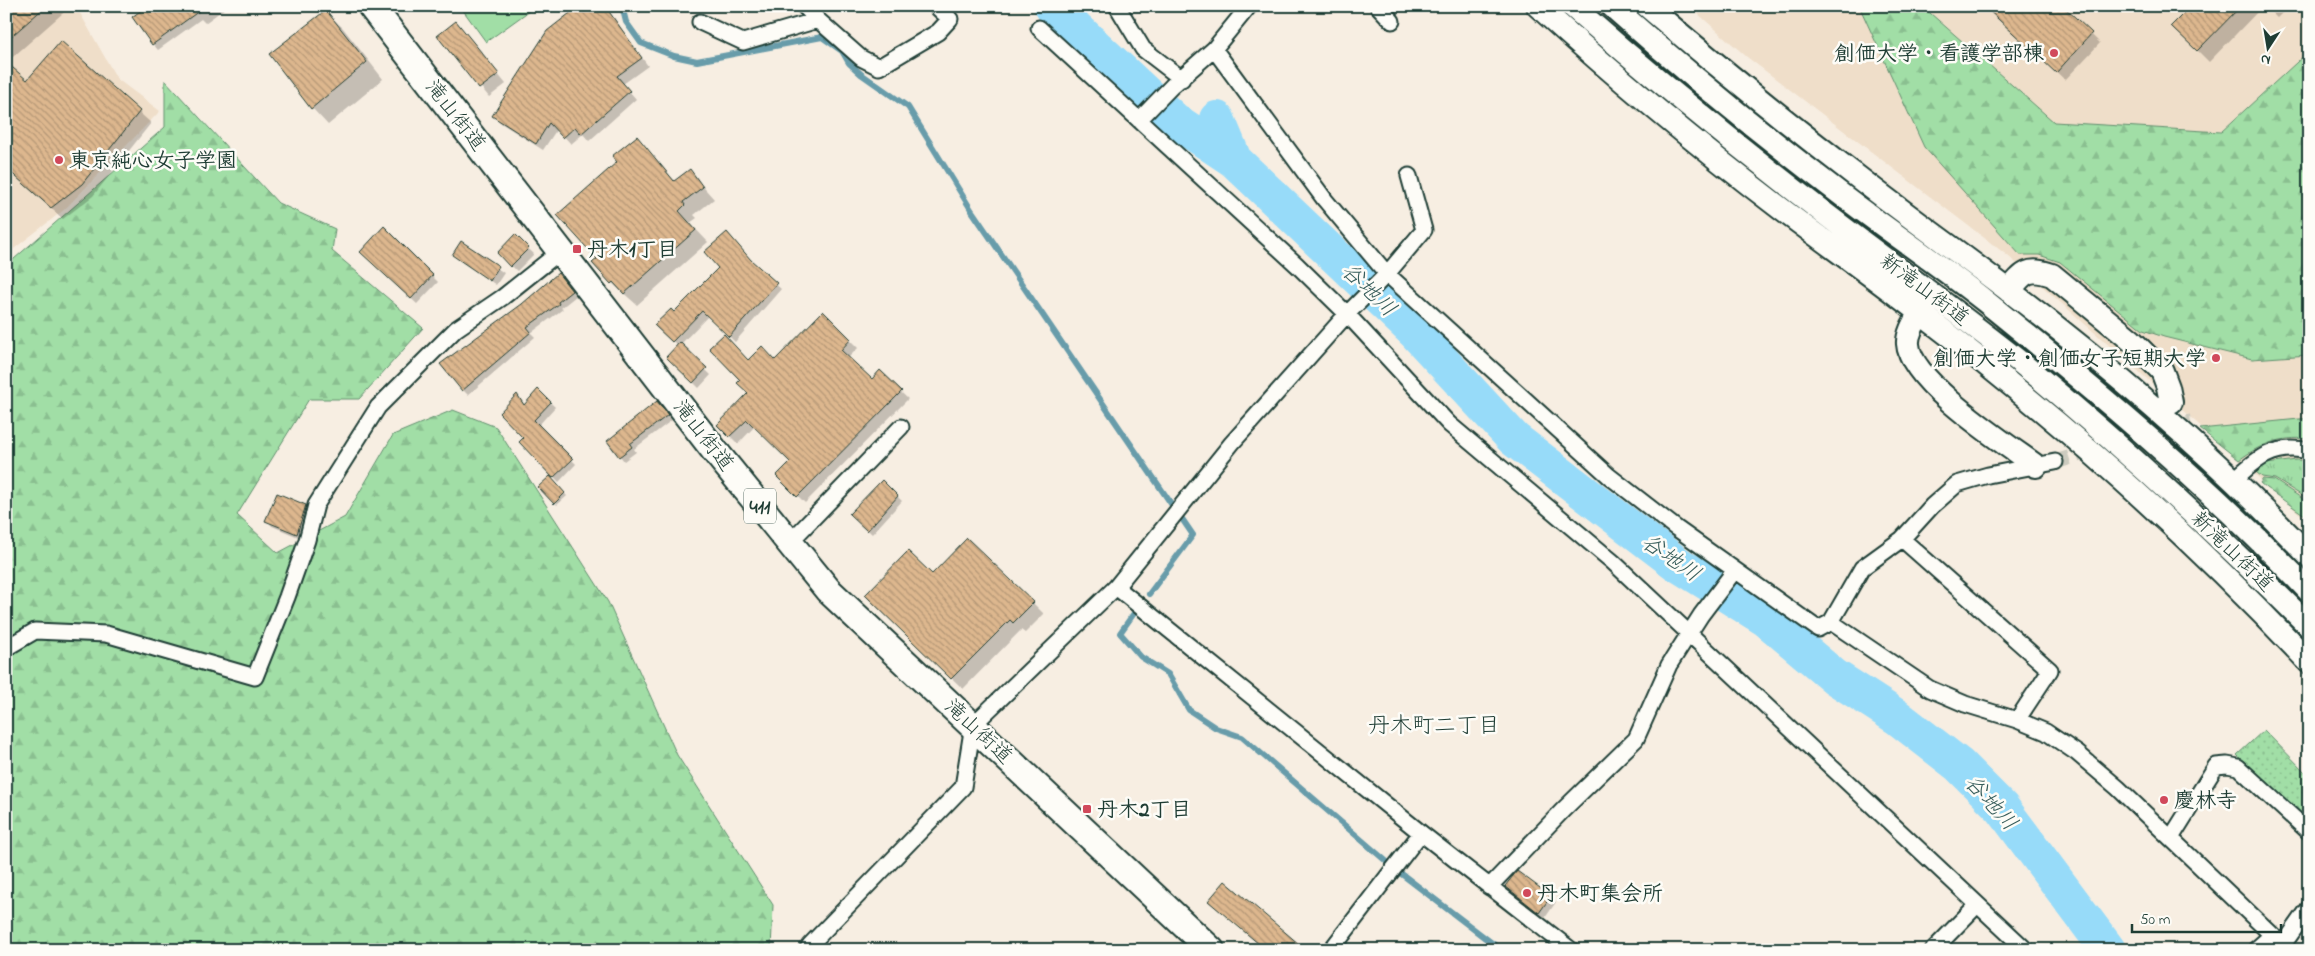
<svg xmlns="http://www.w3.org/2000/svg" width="2315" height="956" viewBox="0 0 2315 956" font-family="'Indie Flower','Klee One',sans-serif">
<defs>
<pattern id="grass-tufts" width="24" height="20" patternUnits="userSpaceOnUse" patternTransform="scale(1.25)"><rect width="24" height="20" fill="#a1dea6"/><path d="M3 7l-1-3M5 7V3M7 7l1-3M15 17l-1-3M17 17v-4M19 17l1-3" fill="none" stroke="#8abf90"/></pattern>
<pattern id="forest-firs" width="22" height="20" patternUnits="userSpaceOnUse" patternTransform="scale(1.25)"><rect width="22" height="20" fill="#a1dea6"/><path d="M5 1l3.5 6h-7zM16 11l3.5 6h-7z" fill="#8abf90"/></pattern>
<pattern id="park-dots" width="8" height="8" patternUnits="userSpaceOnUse" patternTransform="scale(1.25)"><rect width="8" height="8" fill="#a1dea6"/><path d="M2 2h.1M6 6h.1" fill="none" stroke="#8abf90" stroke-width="1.8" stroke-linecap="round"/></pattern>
<pattern id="building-back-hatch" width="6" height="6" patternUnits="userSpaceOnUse" patternTransform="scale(1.25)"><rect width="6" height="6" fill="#ddb78e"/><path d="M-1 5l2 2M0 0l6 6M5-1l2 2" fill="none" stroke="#b39675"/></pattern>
</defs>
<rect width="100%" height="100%" fill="#f7eee2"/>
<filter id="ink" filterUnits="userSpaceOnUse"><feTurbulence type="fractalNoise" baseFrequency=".02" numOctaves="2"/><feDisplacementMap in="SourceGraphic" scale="10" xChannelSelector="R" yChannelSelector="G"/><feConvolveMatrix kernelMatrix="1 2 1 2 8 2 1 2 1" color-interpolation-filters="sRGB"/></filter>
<g filter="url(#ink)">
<path fill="#efdec9" d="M 6,6 L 76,6 L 117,79 L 160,111 L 65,209 L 6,255 Z
M 1689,6 L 2309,6 L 2309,522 L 2008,256 L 1747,57 Z"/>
<path fill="url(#grass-tufts)" stroke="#608e6d" d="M 2296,460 L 2309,461 L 2309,500 L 2275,479 L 2262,477 L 2256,472 L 2267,464 Z"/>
<path fill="url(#forest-firs)" stroke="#608e6d" d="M 1863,6 L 1922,6 L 2054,122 L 2221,132 L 2309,51 L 2309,355 L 2252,359 L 2164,337 L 2143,330 L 2060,262 L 2039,255 L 2020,255 L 1924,147 L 1861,10 Z
M 165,80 L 278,203 L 335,229 L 332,251 L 423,328 L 359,399 L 309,399 L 237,515 L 278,553 L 345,517 L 393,435 L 453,410 L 496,427 L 608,602 L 677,755 L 773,905 L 771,950 L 6,950 L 6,675 L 12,664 L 6,649 L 6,266 L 165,127 Z
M 2309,418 L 2309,439 C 2280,436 2261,444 2239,460 L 2200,429 Z
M 2263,479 L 2274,480 L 2309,503 L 2309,518 L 2266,488 L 2260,483 Z"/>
<path fill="url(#park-dots)" stroke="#608e6d" d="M 2264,730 L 2309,776 L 2309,828 L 2237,755 Z"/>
<path fill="#a1dea6" stroke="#608e6d" d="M 460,6 L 536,6 L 486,42 Z"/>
<path fill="#0003" d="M 6,6 L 71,6 L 6,63 Z
M 150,6 L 222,6 L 224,9 L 205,23 L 201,19 L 158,50 L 153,44 Z
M 573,6 L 615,6 L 609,11 L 648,66 L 623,84 L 636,99 L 589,141 L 583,134 L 571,144 L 557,129 L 543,150 L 501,123 L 494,116 L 576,10 Z
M 1986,6 L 2062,6 L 2100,43 L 2065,80 Z
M 2192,6 L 2263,6 L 2209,62 L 2173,26 Z
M 2265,6 L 2289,6 L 2277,18 Z
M 326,12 L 343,28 L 383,79 L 328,125 L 312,108 Z
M 456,23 L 506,84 L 489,97 L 439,36 Z
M 61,43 L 151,123 L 93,196 L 63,219 L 6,168 L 27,82 Z
M 637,138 L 676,182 L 689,171 L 714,199 L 694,215 L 697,218 L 690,223 L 708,242 L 637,305 L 612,283 L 599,259 L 618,162 Z
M 384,228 L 438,282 L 417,304 L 368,258 Z
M 515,236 L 534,254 L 517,271 L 498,253 Z
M 461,243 L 504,273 L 496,285 L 453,255 Z
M 753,264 L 781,289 L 735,342 L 708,316 L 680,345 L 711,375 L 699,388 L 668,357 L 678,346 L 656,325 Z
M 562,279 L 576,296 L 561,308 L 563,309 L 531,333 L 535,337 L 468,395 L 463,390 Z
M 823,313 L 858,348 L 848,358 L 872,381 L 880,372 L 908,399 L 805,503 L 778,476 L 792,462 L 755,426 L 738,444 L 719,425 L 750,394 L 742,380 L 748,361 L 775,362 Z
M 538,391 L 555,407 L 538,426 L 576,464 L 559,482 L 520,442 L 525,438 L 517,396 L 525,405 Z
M 662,407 L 672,420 L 634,449 L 636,452 L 624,461 L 608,441 Z
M 550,478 L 567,496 L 557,505 L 540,487 Z
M 882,482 L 902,501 L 872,534 L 851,514 Z
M 306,506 L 311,512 L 303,539 L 272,526 L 267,520 Z
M 932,576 L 1033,603 L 1044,614 L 1025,633 L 1021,630 L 963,689 L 866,595 Z
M 1506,886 L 1550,897 L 1556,902 L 1545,918 Z"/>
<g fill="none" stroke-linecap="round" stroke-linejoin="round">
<path stroke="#679caa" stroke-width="6" d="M 622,6 L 626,22 L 641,43 L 674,56 L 697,61 L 822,37 L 842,51 L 849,63 L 861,74 L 908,107 L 972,211 L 1172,505
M 1149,594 L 1193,535 L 1178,513
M 1137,609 L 1120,633 L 1141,657 L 1168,674 L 1189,710 L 1216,728 L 1242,737 L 1386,861
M 1399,872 L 1501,950"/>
<path stroke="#97dbf9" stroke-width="36" d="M 1052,6 L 1174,120 L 1234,160
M 1217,119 L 1234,160 L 1416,333 L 1514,439 L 1676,563 L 1766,619 L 1835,677 L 1897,717 L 1959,765 L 2002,808 L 2108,950"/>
</g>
<path fill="url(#building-back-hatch)" stroke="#1f3d34" d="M 6,6 L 46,6 L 6,41 Z
M 147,6 L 206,6 L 152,45 L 132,17 Z
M 579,6 L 605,6 L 642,58 L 617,76 L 630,91 L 581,134 L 575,127 L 563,138 L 549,123 L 536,144 L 492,116 L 547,31 Z
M 1984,6 L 2063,6 L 2092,33 L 2056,73 Z
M 2191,6 L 2241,6 L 2197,51 L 2171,26 Z
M 326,10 L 367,62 L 311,109 L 269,54 Z
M 456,21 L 499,74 L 479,89 L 437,36 Z
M 61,41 L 140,111 L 82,184 L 51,208 L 6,168 L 6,62 L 27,80 Z
M 637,136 L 674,181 L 690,169 L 703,187 L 683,202 L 685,205 L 679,211 L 696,230 L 624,294 L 613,282 L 611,284 L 592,263 L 597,259 L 557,215 L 617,162 L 612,156 Z
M 384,226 L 433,275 L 411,299 L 360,252 Z
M 727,232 L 751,260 L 777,283 L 729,337 L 702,311 L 672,342 L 654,325 L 671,309 L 674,312 L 718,268 L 704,252 Z
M 515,234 L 529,248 L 510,267 L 497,253 Z
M 461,241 L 499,266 L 490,281 L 452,255 Z
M 558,273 L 572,291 L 558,302 L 559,304 L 527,327 L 531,332 L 462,391 L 440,364 L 522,304 Z
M 823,311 L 851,339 L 841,350 L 872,379 L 880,370 L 902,391 L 797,497 L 776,476 L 790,462 L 747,420 L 729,437 L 717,425 L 748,393 L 737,383 L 740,380 L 709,348 L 724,334 L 748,360 L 762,346 L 775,360 Z
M 680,342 L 707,368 L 693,383 L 666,357 Z
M 538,389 L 551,402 L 534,420 L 573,459 L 553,478 L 519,442 L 523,438 L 499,413 L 517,394 L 524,405 Z
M 657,401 L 668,415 L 630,444 L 632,447 L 619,457 L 607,441 Z
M 550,476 L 565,493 L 554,504 L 538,487 Z
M 882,480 L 898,496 L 867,531 L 849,514 Z
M 277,493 L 306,505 L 297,534 L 265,521 Z
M 967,538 L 1034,602 L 1013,623 L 1010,620 L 951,679 L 865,595 L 908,551 L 932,574 Z
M 1517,871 L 1551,896 L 1539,913 L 1505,886 Z
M 1225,881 L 1306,950 L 1266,950 L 1208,901 Z"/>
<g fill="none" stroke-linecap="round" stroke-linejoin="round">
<path stroke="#cccbbf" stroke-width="15" stroke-dasharray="15 8" stroke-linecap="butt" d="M 2055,462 L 2177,424 L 2191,422"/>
<g stroke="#1f3d34" stroke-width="19">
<path id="minor" d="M 804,6 L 818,20
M 1117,6 L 1143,49 L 1182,79
M 1378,6 L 1392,21
M 700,22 L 743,42 L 818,20 L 861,58 L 879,67 L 938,32 L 950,19 L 936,6
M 1039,28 L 1297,265 L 1347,314 L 1449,424 L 1613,562 L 2026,950
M 1214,49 L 1325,200 L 1387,274 L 1609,476 L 1676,528 L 1818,629 L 1831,622 L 1862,568 L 1902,539 L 1932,506 L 1957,484 L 1988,475 L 2055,462
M 1139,120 L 1172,86 L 1214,49 L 1249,6
M 2233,481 C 2256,459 2274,443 2309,451
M 1902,539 L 2050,670 L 2017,720
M 790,542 L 901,427
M 1116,587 L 1421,833 L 1571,950
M 1831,622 L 1930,689 L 1965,704 L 2017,720 L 2046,732 L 2077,753 L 2118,788 L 2288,950
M 6,648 L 35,631 L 106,634 L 255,677 L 287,597 L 307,540 L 316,505 L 378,407 L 456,329 L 503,297 L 562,250
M 2171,838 L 2216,766 L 2227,765 L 2238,767 L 2309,832
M 1489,887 L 1564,809 L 1636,739 L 1669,665 L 1701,615 L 1735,570
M 2283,945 L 2309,908
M 807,950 L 810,945 L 963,787 L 973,725 L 1116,587 L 1232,443 L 1347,314 L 1387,274 L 1424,230 L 1409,176
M 1331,950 L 1421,833
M 1933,950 L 1977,905
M 2255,950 L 2272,935"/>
</g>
<g stroke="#1f3d34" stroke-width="26">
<path id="secondary" d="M 1538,6 C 1616,77 1696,144 1780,208 C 1826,243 1873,276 1919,312 C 2058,418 2189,534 2309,662
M 1572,6 C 1648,73 1727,138 1807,200 C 1882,258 1958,312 2031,371 C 2128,451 2220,537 2309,626
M 1612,6 C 1685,71 1760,133 1838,192 C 1886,229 1937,263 1985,301 C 2098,392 2209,486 2309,591
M 1647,6 C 1716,65 1787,123 1859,178 C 1908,216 1958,252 2008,290 C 2114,370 2217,459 2309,556
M 2009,291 C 2024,272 2028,267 2052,275 L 2131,340 L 2162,371 L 2168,387 L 2171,402
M 1920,312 C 1915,321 1907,334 1908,344 C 1910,382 2006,444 2036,466"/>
</g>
<g stroke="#1f3d34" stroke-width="30">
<path id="trunk" d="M 371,6 L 714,450 L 828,590 L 1211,950"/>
</g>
<use href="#minor" stroke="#fdfcf7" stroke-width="15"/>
<use href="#secondary" stroke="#fdfcf7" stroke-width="22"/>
<use href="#trunk" stroke="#fdfcf7" stroke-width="26"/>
</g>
</g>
<g fill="#d1495b" stroke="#fdfcf7" stroke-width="2">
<circle cx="2054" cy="53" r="5"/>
<circle cx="59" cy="160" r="5"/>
<rect x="572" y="244" width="10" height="10" rx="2.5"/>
<circle cx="2216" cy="358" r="5"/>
<circle cx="2164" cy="800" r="5"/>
<rect x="1082" y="804" width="10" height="10" rx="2.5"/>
<circle cx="1527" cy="893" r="5"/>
</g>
<g text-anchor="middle" stroke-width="5" stroke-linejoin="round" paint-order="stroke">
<rect fill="#fdfcf7" stroke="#62766e" stroke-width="1" x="744" y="488.5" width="32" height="35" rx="4"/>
<g font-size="20" font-weight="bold" fill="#1f3d34">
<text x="760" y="513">411</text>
</g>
<g font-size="21" font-weight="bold" fill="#1f3d34" stroke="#fdfcf7" text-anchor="start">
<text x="2044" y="60" text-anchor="end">創価大学・看護学部棟</text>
<text x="69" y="167">東京純心女子学園</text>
<text x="587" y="256">丹木1丁目</text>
<text x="2206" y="365" text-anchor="end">創価大学・創価女子短期大学</text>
<text x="2174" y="807">慶林寺</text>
<text x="1097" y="816">丹木2丁目</text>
<text x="1537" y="900">丹木町集会所</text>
</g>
<g font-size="21" fill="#1f3d34" stroke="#fdfcf7">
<text transform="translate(456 115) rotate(52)" y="7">滝山街道</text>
<text transform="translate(1925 289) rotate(37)" y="7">新滝山街道</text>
<text transform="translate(704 435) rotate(52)" y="7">滝山街道</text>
<text transform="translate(2233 551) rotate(44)" y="7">新滝山街道</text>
<text transform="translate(979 731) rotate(43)" y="7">滝山街道</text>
</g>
<g font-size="22" font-style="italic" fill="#375d5b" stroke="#fdfcf7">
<text transform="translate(1370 289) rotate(44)" y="8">谷地川</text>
<text transform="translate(1672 557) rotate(35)" y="8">谷地川</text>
<text transform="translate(1992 802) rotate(48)" y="8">谷地川</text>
</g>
<g font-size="22" fill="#1f3d34" stroke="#fdfcf7">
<text x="1434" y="732">丹木町二丁目</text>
</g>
</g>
<rect width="2315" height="956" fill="none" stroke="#fdfcf7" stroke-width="25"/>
<rect x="12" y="12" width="2290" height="931" fill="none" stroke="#1f3d34" stroke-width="2" filter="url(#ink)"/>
<g transform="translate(2268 48) rotate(192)" stroke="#fdfcf7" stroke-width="4" paint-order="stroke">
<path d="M0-4L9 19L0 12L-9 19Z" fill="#1f3d34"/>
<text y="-8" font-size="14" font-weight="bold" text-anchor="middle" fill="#1f3d34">N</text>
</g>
<path d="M2132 924v8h149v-8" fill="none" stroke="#1f3d34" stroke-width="2.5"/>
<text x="2140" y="924" font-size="15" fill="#1f3d34" stroke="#fdfcf7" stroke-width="4" paint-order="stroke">50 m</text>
</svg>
